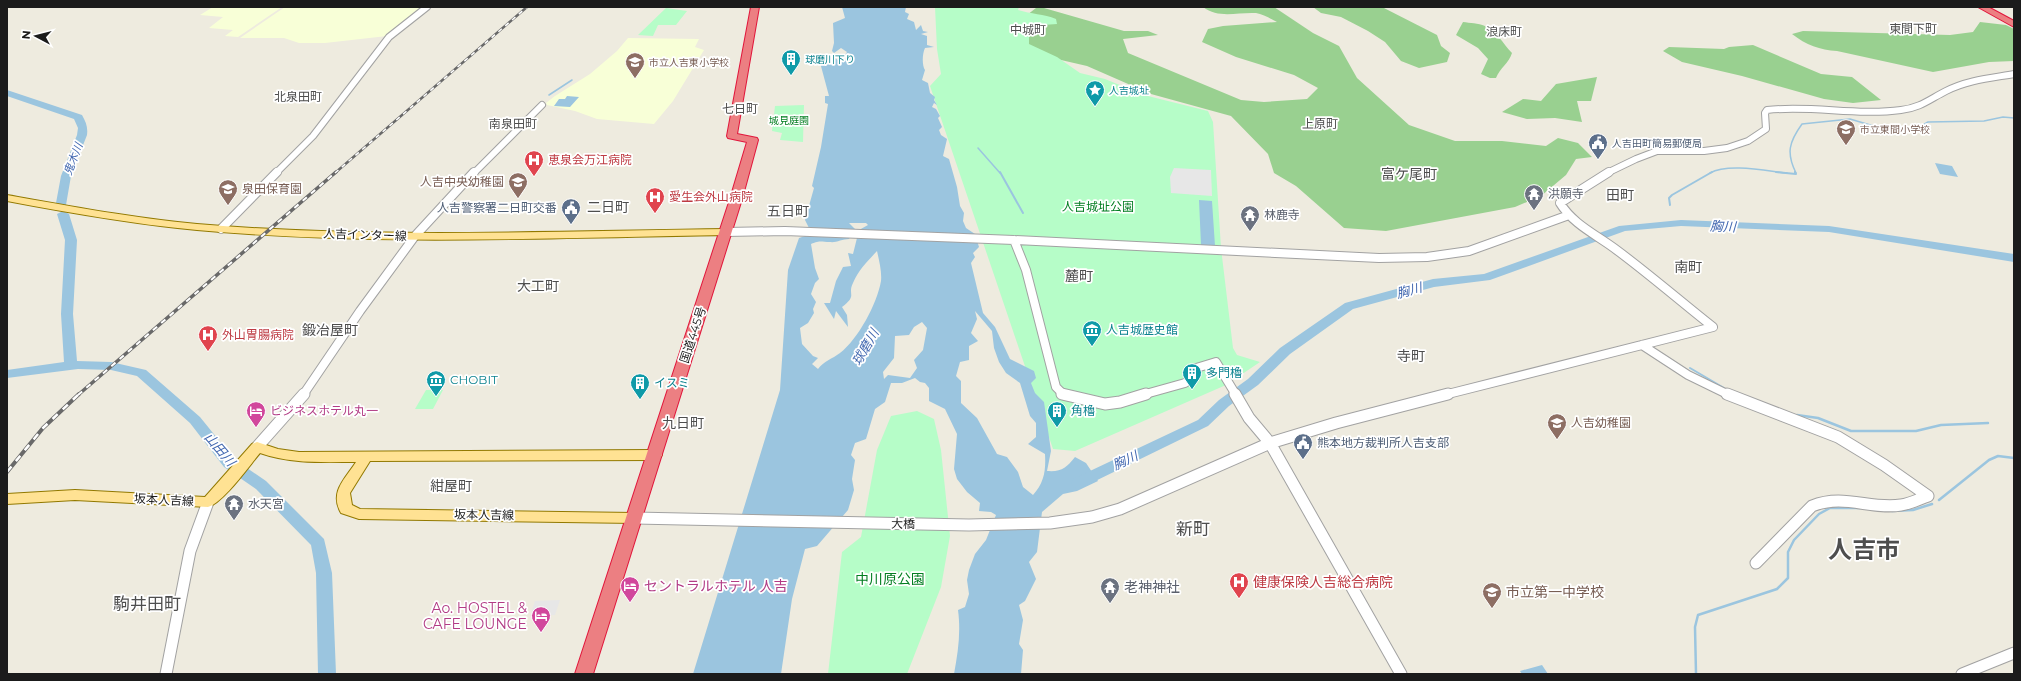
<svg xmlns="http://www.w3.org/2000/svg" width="2021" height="681" viewBox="0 0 2021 681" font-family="Montserrat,'Noto Sans JP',sans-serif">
<rect width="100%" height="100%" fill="#eeebdf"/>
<path fill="#f8ffd7" d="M 213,7 L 282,7 L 238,37 L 225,36 L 233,30 L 209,28 L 223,17 L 200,15 Z
M 285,7 L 425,7 L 387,36 L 325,43 L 299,43 L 284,38 L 240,38 Z
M 628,38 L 699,39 L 695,47 L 704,50 L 673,101 L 654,124 L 597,119 L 575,111 L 547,105 L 546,103 L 555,96 L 590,74 L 617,51 Z"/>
<path fill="#99d090" d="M 1203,7 L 1274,7 L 1313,33 L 1339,46 L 1357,78 L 1409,125 L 1455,141 L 1502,141 L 1546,146 L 1558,138 L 1578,143 L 1592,157 L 1576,159 L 1566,175 L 1541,196 L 1515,207 L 1386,231 L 1344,228 L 1296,186 L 1274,173 L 1268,154 L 1231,116 L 1151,94 L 1087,66 L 1048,57 L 1025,54 L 1027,15 L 1036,8 L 1044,8 L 1124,31 L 1148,31 L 1158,35 L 1123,39 L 1128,53 L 1241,100 L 1264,102 L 1307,99 L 1318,88 L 1294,75 L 1236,57 L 1202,42 L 1208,29 L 1223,26 L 1277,22 C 1271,19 1263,14 1256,13 C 1237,12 1219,19 1203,7 Z
M 1313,7 L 1382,7 L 1437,35 L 1441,46 L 1450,53 L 1447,62 L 1419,68 L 1401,61 L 1385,42 L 1368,31 L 1341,17 L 1321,13 Z
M 1463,22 C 1470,23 1478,23 1485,26 C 1497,31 1503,44 1512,53 C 1509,63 1500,68 1496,78 L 1490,78 L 1481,74 L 1488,59 L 1478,48 L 1456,35 Z
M 1980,22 L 2006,25 L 2014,29 L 2014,61 L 1989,62 L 1933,72 L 1837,51 C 1820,50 1806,45 1792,34 L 1803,31 L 1950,35 L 1973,32 Z
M 1753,45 L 1821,74 L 1852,77 L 1881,100 L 1853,103 L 1824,99 L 1742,76 L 1682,62 L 1663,51 L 1669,47 L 1724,49 L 1729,47 Z
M 1597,77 L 1591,101 L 1577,101 L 1582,122 L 1555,118 L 1527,119 L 1502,112 L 1523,99 L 1541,101 L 1556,84 Z"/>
<path fill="#b6fdc8" d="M 935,7 L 1019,7 L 1018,10 C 1031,14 1044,14 1056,19 L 1057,24 L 1029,26 L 1029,44 L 1057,57 L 1080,73 L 1105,79 L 1144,95 L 1208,111 L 1213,122 L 1221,248 L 1233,348 L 1237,355 L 1260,362 L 1226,385 L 1075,451 L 1053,449 L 930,86 L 941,74 L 937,49 Z
M 666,8 L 687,11 L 676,25 L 658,25 L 653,36 L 638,35 Z
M 804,105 L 803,142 L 780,140 L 782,133 L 772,131 L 775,106 Z
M 426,390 L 443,390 L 433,409 L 415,409 Z
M 917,411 L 934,419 L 941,450 L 950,536 L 941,587 L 907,674 L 828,674 L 842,552 L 861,537 L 877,450 L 891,416 Z"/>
<path fill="#e7e7e7" d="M 1174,168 L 1211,170 L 1212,196 L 1171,193 L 1170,177 Z
M 560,600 L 555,615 L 530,616 L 535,601 Z"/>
<path fill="#9bc5df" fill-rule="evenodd" d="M 842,7 L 906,7 L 905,12 L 909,14 L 907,19 L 914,22 L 916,30 L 921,25 L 923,31 L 928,32 L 921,34 L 927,36 L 927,45 L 934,47 L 925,48 C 922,54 922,66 925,70 L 922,80 L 928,83 L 930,93 L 935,97 L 934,100 L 937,105 L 934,103 L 932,107 L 936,109 L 940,116 L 938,118 L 942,127 L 939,130 L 941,135 L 947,139 L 943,156 L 949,159 L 957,187 L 960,206 L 964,213 L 963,221 L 966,228 L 975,234 L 979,247 L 973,253 L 975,257 L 971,263 L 983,313 L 995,327 L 1010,359 L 1034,371 L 1036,378 L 1031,383 L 1035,393 L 1044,402 L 1051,451 L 1047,471 C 1062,472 1066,468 1075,457 L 1086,463 L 1098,481 L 1077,491 L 1063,494 L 1042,512 L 1037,552 L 1029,562 L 1036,579 L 1025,601 L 1019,605 L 1023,620 L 1019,644 L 1023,650 L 1021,674 L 954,674 C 958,652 961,633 958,610 L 965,607 L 969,594 L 967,580 L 969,570 L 975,554 L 986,540 L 996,515 L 991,512 L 979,511 L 980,503 L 967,492 L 957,479 L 954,469 L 957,434 L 945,409 L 929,401 L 929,388 L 925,383 L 920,382 L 915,378 L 902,383 L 891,383 L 885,402 L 875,409 L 866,439 L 855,443 L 851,455 L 855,460 L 852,479 L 854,490 L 848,510 L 817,546 L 805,549 L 792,599 L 781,674 L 693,674 L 780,390 L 788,270 L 799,238 L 805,236 L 809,228 L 805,220 L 814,188 L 812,186 L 821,147 L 828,104 L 825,103 L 825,96 L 829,96 L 818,55 L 831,56 L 838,60 L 847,59 L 845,55 L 847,52 L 841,48 L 834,53 L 832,51 L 834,43 L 833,23 L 845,18 ZM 849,223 L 866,223 L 868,225 L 859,230 L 853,254 L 848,253 L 851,266 L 843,267 L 836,281 L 830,303 L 824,303 L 834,319 L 836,311 L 848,327 L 847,315 L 842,307 C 858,295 847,295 853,283 C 859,269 867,262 877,251 C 879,260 882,272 881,281 C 877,304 858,339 840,353 C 832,359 824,361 818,369 L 812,364 L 818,358 L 813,356 L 802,344 L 800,328 L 808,323 L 814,313 L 813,309 L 816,302 L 811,294 L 815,283 L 819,279 L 815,268 L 811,244 C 821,240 821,242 830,242 C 836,243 842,239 849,239 L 855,229 ZM 975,311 L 992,331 L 994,348 L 999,362 L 1006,373 L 1020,383 L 1030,416 L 1036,423 L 1036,437 L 1028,444 L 1045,454 C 1046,471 1044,483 1033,495 L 1023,487 L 1018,472 L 1007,457 L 997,454 L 977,418 L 961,403 L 961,381 L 956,376 L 960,362 L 969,360 L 969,346 L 978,341 L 971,333 L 977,319 ZM 922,322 L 927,328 L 923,350 L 914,360 L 917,368 L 910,378 L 888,375 L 884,379 L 883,372 L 894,358 L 895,336 L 909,335 L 914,327 Z
M 567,96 L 579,97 L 570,107 L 554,106 L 559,99 L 565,99 Z
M 1935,163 L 1952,166 L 1958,177 L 1940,174 Z
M 1199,200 L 1212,201 L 1215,246 L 1201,245 Z
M 1542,665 L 1548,674 L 1522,674 L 1520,671 Z"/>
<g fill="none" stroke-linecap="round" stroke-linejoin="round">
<path stroke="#9bc5df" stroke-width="1.5" d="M 549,95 L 572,80
M 978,148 L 1000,173
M 1710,173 C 1728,163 1767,171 1787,173
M 1796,173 C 1786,153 1789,142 1802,124 L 1850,119 L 1877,127 L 1916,129 L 1928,122 L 1984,121 L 2003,117 L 2014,118"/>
<path stroke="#9bc5df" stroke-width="2" d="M 1000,172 L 1023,213
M 1776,172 L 1796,174 L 1795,172
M 1670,205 L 1669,198 L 1672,195 L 1712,172
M 1690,368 L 1724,388"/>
<path stroke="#9bc5df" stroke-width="2.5" d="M 1797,415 L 1818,418 L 1851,431 L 1916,431 L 1941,425 L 1988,423
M 1939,500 L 1989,460 L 1998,456 L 2014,458
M 1892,511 L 1913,510 L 1932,504
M 1696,674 L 1695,627 L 1698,615 L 1777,589 L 1788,578 L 1788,552 L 1794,540 L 1819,514 L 1830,508 L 1860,508"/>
<path fill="#9bc5df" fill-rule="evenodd" d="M 7,90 L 82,115 C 86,122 88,127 87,135 L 71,176 L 66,205 L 58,205 L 56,203 L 61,176 L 77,135 L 78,128 L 74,119 L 7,96 Z
M 63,211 L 69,214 L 77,240 L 73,314 L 77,361 L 111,362 L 146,370 L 200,417 L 234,459 L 266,481 L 324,539 L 332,573 L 336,674 L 318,674 L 316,573 L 311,545 L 256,489 L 224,467 L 190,423 L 137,376 L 111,370 L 78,369 L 7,378 L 7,370 L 64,362 L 61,314 L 65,240 L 57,214 Z
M 1681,220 L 1829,226 L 2014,254 L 2014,262 L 1829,232 L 1681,226 L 1625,231 L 1490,280 L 1434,287 L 1353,309 L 1290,354 L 1258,385 L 1229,406 L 1208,426 L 1083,487 L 1078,489 L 1073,487 L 1071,483 L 1073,479 L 1198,420 L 1219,400 L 1248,379 L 1280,348 L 1345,303 L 1433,279 L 1484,274 L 1619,226 Z"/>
<g stroke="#a2a2a2" stroke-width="8">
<path id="minor-far2" d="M 276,173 L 313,136 L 389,37 L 427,7
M 474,173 L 542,105
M 1607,173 L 1636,159 L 1657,151 L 1704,151 L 1727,148 L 1748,141 L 1766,129 L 1765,113 L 1767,110 C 1812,105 1857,116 1901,110 C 1920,108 1930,99 1946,91 C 1967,80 1991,78 2014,74"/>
</g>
<g stroke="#a2a2a2" stroke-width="10">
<path id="minor-far1" d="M 221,229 L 277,172
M 726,232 L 785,231 L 1014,240 L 1379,258 L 1427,257 L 1469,251 L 1569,215
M 1014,240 L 1026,270 L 1056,387 L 1064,395
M 1642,345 L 1688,375 L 1729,395
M 303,395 L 360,311 L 415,236 L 474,172
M 1142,395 L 1185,383 L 1191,378 L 1193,369 L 1216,362 L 1236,395
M 1444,395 L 1713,327 C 1680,301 1648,273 1614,248 C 1595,234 1573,224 1560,203 L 1609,172"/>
</g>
<g stroke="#a2a2a2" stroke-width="13">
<path id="minor" d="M 1062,394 L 1105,404 L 1120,402 L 1146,394
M 1235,394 L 1249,418 L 1270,443 L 1401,674
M 1727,394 L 1838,437 L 1884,465 L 1928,496
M 257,447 L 304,394
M 635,518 L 969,525 L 1050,523 L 1092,517 L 1120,509 L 1270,443 L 1336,423 L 1448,394
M 1756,563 L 1812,506 C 1844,493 1870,510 1901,505 C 1910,504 1919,499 1928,496
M 166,674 L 190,551 L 208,502
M 1962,674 L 2014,653"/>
</g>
<g stroke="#927900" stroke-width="2">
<path id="major" d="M 7,195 C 70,206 133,218 197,224 C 372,239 550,231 726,229 L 731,232 L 726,235 C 550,238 372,246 197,230 C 133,224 70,213 7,201 Z
M 257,442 L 278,449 L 299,452 L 655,450 L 660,452 L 662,455 L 660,458 L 655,460 L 370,461 L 350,493 L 352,505 L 360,509 L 635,513 L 640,514 L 642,518 L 640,522 L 635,523 L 359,519 L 341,513 C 329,492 345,479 356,462 C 323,462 291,464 260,453 C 249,466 223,503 208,507 L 75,500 L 7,504 L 7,494 L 75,490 L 205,497 L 252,444 Z"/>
</g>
<g stroke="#e1163b" stroke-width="2">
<path id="highway" d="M 751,7 L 759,7 L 737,134 L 757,138 L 758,140 L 742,199 L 593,674 L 575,674 L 730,199 L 747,142 L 728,138 L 727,136 Z
M 1978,7 L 1988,7 L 2014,21 L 2014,27 Z"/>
</g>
<use href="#minor-far2" stroke="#fff" stroke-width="6"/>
<use href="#minor-far1" stroke="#fff" stroke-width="8"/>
<use href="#minor" stroke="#fff" stroke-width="11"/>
<use href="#major" fill="#ffe293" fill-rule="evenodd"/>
<use href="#highway" fill="#ec7f82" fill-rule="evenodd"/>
<g stroke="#696969" stroke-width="2.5">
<path id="rail-far2" d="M 335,173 L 527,7"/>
</g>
<g stroke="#696969" stroke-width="3.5">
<path id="rail-far1" d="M 78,395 L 336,172"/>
</g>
<g stroke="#696969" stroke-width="4">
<path id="rail" d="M 7,472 L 43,428 L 79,394"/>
</g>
<use href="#rail-far2" stroke="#fff" stroke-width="1.5" stroke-dasharray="4.5" stroke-linecap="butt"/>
<use href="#rail-far1" stroke="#fff" stroke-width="2" stroke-dasharray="5.5" stroke-linecap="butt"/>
<use href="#rail" stroke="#fff" stroke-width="2.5" stroke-dasharray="7" stroke-linecap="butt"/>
</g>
<defs>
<g id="building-pin" transform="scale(1)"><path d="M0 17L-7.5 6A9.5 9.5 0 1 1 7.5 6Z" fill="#0f9aa8" stroke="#fff"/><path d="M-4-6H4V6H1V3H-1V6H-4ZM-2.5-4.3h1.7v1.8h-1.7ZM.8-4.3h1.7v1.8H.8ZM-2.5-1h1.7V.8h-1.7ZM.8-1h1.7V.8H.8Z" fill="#fff"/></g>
<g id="school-pin" transform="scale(1)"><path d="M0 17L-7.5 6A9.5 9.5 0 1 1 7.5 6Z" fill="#8d6e63" stroke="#fff"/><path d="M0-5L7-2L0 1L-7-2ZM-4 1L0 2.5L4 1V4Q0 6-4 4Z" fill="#fff"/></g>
<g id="sight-pin" transform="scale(1)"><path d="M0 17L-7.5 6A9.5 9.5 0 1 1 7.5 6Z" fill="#0f9aa8" stroke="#fff"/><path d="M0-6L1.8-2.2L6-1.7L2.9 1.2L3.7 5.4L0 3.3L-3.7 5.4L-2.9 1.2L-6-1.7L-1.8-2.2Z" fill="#fff"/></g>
<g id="civic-pin" transform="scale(1)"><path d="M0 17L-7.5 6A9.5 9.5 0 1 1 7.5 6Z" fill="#5c6f8a" stroke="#fff"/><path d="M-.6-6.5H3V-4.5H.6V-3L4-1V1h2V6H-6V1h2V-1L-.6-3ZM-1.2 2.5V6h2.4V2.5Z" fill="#fff"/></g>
<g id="hospital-pin" transform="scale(1)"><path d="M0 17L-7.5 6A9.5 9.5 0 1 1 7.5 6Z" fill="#e0444e" stroke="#fff"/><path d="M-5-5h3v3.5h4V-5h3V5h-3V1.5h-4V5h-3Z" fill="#fff"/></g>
<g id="temple-pin" transform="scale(1)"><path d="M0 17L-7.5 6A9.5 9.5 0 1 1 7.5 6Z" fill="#6b7280" stroke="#fff"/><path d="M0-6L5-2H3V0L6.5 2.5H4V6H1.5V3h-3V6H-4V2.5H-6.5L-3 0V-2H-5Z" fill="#fff"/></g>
<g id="museum-pin" transform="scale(1)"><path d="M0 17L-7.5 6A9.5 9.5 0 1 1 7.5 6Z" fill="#0f9aa8" stroke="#fff"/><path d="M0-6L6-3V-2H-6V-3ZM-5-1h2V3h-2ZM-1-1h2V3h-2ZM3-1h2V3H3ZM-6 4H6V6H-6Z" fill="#fff"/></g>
<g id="hotel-pin" transform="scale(1)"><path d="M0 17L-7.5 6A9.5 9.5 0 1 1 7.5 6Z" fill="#d1479c" stroke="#fff"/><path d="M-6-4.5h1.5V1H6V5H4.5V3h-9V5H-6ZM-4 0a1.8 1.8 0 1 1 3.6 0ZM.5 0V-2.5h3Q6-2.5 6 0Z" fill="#fff"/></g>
</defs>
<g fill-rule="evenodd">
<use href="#building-pin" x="791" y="59"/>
<use href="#school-pin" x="635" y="62"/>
<use href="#sight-pin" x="1095" y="90"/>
<use href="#school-pin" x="1846" y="129"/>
<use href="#civic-pin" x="1598" y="143"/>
<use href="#hospital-pin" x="534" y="160"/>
<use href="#school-pin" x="518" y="182"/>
<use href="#school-pin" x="228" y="189"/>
<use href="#temple-pin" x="1534" y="194"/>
<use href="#hospital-pin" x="655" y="197"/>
<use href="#civic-pin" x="571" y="208"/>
<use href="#temple-pin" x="1250" y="215"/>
<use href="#museum-pin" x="1092" y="330"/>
<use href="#hospital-pin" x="208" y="335"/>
<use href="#building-pin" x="1192" y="373"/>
<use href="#museum-pin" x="436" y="380"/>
<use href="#building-pin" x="640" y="383"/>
<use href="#hotel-pin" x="256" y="411"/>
<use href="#building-pin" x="1057" y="411"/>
<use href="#school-pin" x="1557" y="423"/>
<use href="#civic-pin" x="1303" y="443"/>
<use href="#temple-pin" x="234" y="504"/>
<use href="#hospital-pin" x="1239" y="582"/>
<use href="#hotel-pin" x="630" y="586"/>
<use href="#temple-pin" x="1110" y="587"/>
<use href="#school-pin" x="1492" y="592"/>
<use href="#hotel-pin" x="541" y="616"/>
</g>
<g text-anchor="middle" stroke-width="3.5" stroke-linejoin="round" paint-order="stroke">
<g font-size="10" fill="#0d838f" stroke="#fff" text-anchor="start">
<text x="805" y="63">球磨川下り</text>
<text x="1109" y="94">人吉城址</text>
</g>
<g font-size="10" fill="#785e54" stroke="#fff" text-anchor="start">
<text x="649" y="66">市立人吉東小学校</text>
<text x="1860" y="133">市立東間小学校</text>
</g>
<g font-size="10" fill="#037e21" stroke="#fff">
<text x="789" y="124">城見庭園</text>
</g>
<g font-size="10" fill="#4e5e75" stroke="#fff" text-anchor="start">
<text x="1612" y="147">人吉田町簡易郵便局</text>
</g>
<g font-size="11" font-style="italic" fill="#4167b0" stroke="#fff">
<text transform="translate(73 159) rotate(-69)" y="4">鬼木川</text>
</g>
<g font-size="12" fill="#4e4e4e" stroke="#fff">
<text x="1913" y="33">東間下町</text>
<text x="1028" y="34">中城町</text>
<text x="1504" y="36">浪床町</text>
<text x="298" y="101">北泉田町</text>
<text x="740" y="113">七日町</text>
<text x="513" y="128">南泉田町</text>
<text x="1320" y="128">上原町</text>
</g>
<g font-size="12" fill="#be3a42" stroke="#fff" text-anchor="start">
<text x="548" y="164">恵泉会万江病院</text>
<text x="669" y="201">愛生会外山病院</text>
<text x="222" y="339">外山胃腸病院</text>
</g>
<g font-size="12" fill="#785e54" stroke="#fff" text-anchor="start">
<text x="504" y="186" text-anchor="end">人吉中央幼稚園</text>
<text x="242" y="193">泉田保育園</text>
<text x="1571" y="427">人吉幼稚園</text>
</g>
<g font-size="12" fill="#5b616d" stroke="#fff" text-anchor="start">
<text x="1548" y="198">洪願寺</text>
<text x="1264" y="219">林鹿寺</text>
<text x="248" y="508">水天宮</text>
</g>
<g font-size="12" fill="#037e21" stroke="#fff">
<text x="1098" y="211">人吉城址公園</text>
</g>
<g font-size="12" fill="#4e5e75" stroke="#fff" text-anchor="end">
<text x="557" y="212">人吉警察署二日町交番</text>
<text x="1317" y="447" text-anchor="start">熊本地方裁判所人吉支部</text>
</g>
<g font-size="12" fill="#1b1b1b" stroke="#fff">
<text transform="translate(365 235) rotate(2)" y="4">人吉インター線</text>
<text transform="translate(693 335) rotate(-72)" y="4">国道445号</text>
<text transform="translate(164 500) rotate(3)" y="4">坂本人吉線</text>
<text transform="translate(484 515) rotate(1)" y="4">坂本人吉線</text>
<text transform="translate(903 524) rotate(1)" y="4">大橋</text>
</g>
<g font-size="12" fill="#0d838f" stroke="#fff" text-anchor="start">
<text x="1106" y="334">人吉城歴史館</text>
<text x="1206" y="377">多門櫓</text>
<text x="450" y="384">CHOBIT</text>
<text x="654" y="387">イスミ</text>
<text x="1071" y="415">角櫓</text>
</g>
<g font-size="12" fill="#b23c85" stroke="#fff" text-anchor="start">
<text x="270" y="415">ビジネスホテル丸一</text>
</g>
<g font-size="13" font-style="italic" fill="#4167b0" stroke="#fff">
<text transform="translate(1723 226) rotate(2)" y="5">胸川</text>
<text transform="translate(1409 290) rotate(-15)" y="5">胸川</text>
<text transform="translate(865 347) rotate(-60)" y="5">球磨川</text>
<text transform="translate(220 449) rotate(49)" y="5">山田川</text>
<text transform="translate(1125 460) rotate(-25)" y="5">胸川</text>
</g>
<g font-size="14" fill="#4e4e4e" stroke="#fff">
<text x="1409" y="179">富ケ尾町</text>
<text x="1620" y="200">田町</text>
<text x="608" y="212">二日町</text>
<text x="788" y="216">五日町</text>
<text x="1688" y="272">南町</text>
<text x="1079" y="281">麓町</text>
<text x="538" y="291">大工町</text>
<text x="330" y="335">鍛冶屋町</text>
<text x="1411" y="361">寺町</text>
<text x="683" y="428">九日町</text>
<text x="451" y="491">紺屋町</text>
</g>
<g font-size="14" fill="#037e21" stroke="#fff">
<text x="890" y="584">中川原公園</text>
</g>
<g font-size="14" fill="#be3a42" stroke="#fff" text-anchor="start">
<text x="1253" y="587">健康保険人吉総合病院</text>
</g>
<g font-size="14" fill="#b23c85" stroke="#fff" text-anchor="start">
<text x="644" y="591">セントラルホテル 人吉</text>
<text x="527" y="613" text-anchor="end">Ao. HOSTEL &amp;<tspan x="527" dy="16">CAFE LOUNGE</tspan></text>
</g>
<g font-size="14" fill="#5b616d" stroke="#fff" text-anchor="start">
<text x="1124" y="592">老神神社</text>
</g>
<g font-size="14" fill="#785e54" stroke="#fff" text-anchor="start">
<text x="1506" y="597">市立第一中学校</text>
</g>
<g font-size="17" fill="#4e4e4e" stroke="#fff">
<text x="1193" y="535">新町</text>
<text x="147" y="610">駒井田町</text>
</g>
<g font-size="24" font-weight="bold" fill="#4e4e4e" stroke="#fff">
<text x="1864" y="558">人吉市</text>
</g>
</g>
<rect width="2021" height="681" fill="none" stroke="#1b1b1b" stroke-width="16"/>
<g transform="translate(36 36) rotate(277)" stroke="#ffffff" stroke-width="3" paint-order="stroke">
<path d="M0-3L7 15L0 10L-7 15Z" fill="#1b1b1b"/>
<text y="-6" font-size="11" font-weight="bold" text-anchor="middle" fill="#1b1b1b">N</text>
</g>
</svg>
